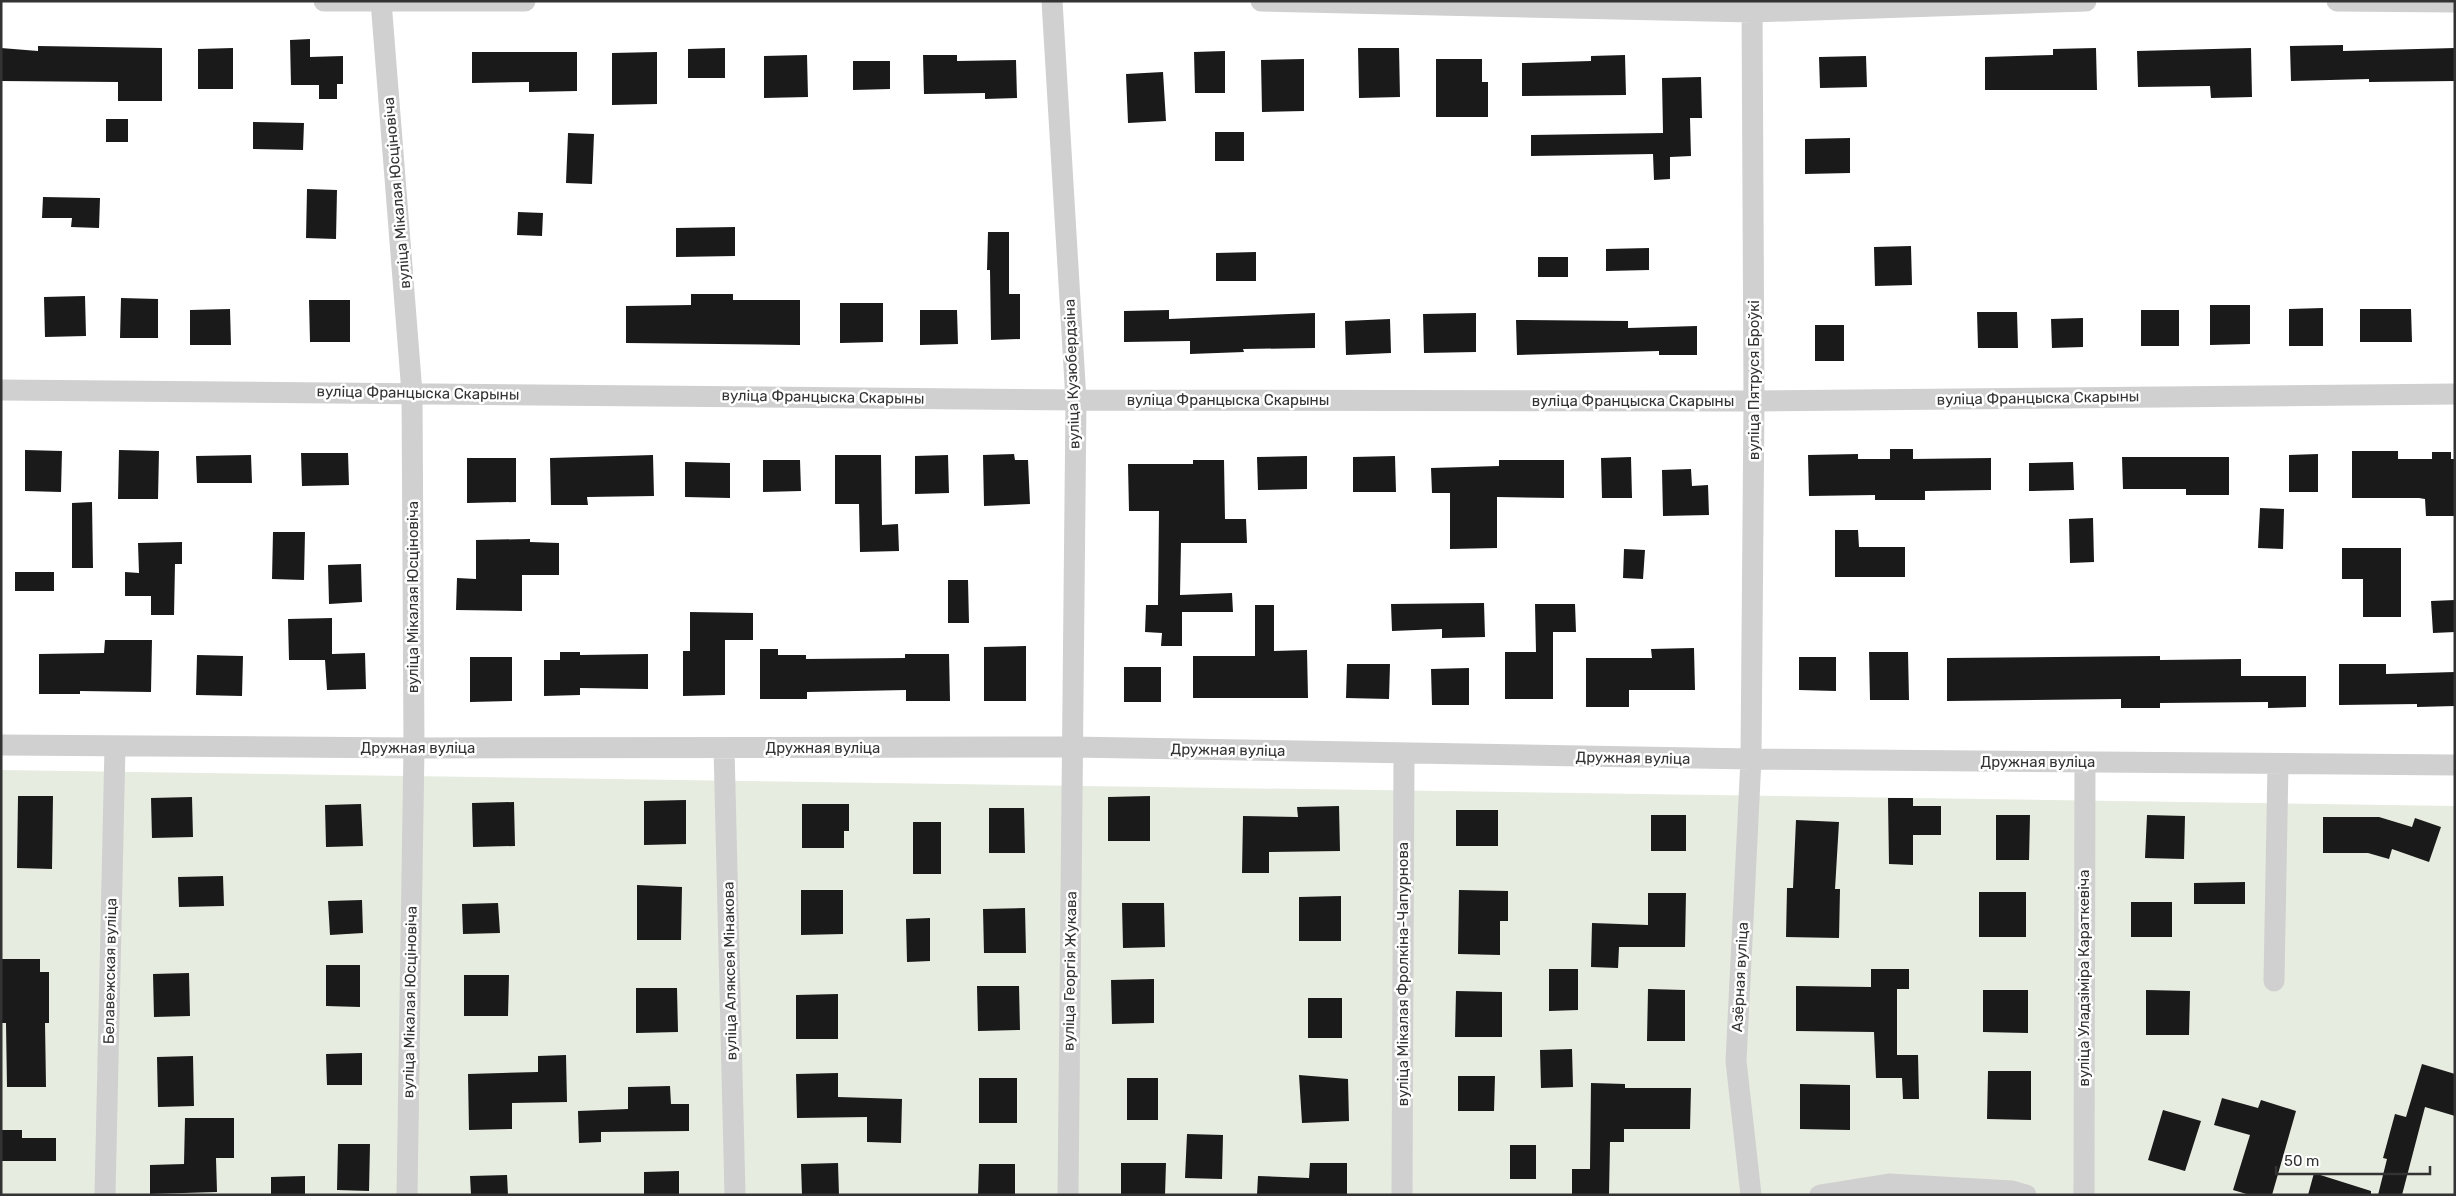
<svg xmlns="http://www.w3.org/2000/svg" width="2456" height="1196" viewBox="0 0 2456 1196" font-family="Rubik,sans-serif">
<rect width="100%" height="100%" fill="#fff"/>
<path fill="#e6ecdf" d="M 1,770 L 2455,806 L 2455,1195 L 1,1195 Z"/>
<path fill="#1a1a1a" d="M 310,39 L 310,57 L 343,56 L 343,84 L 337,84 L 337,99 L 319,99 L 319,85 L 291,85 L 290,40 Z
M 2343,45 L 2343,51 L 2455,48 L 2455,81 L 2369,82 L 2369,79 L 2291,81 L 2290,46 Z
M 38,46 L 162,48 L 162,101 L 118,101 L 118,82 L 1,81 L 1,48 L 38,51 Z
M 233,48 L 233,89 L 198,89 L 198,49 Z
M 725,48 L 725,78 L 688,78 L 688,49 Z
M 1358,48 L 1399,48 L 1400,97 L 1359,98 Z
M 2096,48 L 2097,90 L 1985,90 L 1985,57 L 2053,55 L 2053,49 Z
M 2251,48 L 2252,97 L 2211,98 L 2210,86 L 2138,87 L 2137,51 Z
M 1225,51 L 1225,93 L 1195,93 L 1194,52 Z
M 472,52 L 577,52 L 577,91 L 529,92 L 529,82 L 472,83 Z
M 657,52 L 657,104 L 612,105 L 612,53 Z
M 807,55 L 808,97 L 764,98 L 764,56 Z
M 923,55 L 957,55 L 957,61 L 1016,60 L 1017,98 L 985,99 L 985,93 L 924,94 Z
M 1625,55 L 1626,95 L 1522,96 L 1522,63 L 1591,61 L 1591,56 Z
M 1866,56 L 1867,87 L 1820,88 L 1819,57 Z
M 1304,59 L 1304,111 L 1262,112 L 1261,60 Z
M 1436,59 L 1482,59 L 1482,82 L 1488,82 L 1488,117 L 1436,117 Z
M 853,61 L 890,61 L 890,89 L 853,90 Z
M 1163,72 L 1166,121 L 1128,123 L 1126,74 Z
M 1701,77 L 1702,118 L 1690,118 L 1691,156 L 1670,157 L 1670,179 L 1654,180 L 1653,154 L 1531,156 L 1531,135 L 1663,133 L 1662,78 Z
M 106,119 L 128,119 L 128,142 L 106,142 Z
M 253,122 L 304,123 L 303,150 L 253,149 Z
M 1215,132 L 1244,132 L 1244,161 L 1215,161 Z
M 568,133 L 594,134 L 592,184 L 566,183 Z
M 1850,138 L 1850,173 L 1805,174 L 1805,139 Z
M 307,189 L 337,190 L 336,239 L 306,238 Z
M 43,197 L 100,198 L 99,228 L 71,227 L 72,218 L 42,218 Z
M 518,212 L 543,213 L 542,236 L 517,235 Z
M 735,227 L 735,256 L 676,257 L 676,228 Z
M 988,232 L 1009,232 L 1009,294 L 1020,294 L 1020,339 L 991,340 L 990,270 L 987,270 Z
M 1911,246 L 1912,285 L 1875,286 L 1874,247 Z
M 1649,248 L 1649,270 L 1606,271 L 1606,249 Z
M 1256,252 L 1256,281 L 1216,281 L 1216,253 Z
M 1538,257 L 1568,257 L 1568,277 L 1538,277 Z
M 691,294 L 733,294 L 733,300 L 800,300 L 800,345 L 626,343 L 626,306 L 691,305 Z
M 85,296 L 86,336 L 45,337 L 44,297 Z
M 121,298 L 158,299 L 158,338 L 120,338 Z
M 309,300 L 350,300 L 350,342 L 310,342 Z
M 840,303 L 883,303 L 883,342 L 840,343 Z
M 2210,305 L 2250,305 L 2250,344 L 2210,345 Z
M 2323,308 L 2323,346 L 2289,346 L 2289,309 Z
M 230,309 L 231,345 L 190,345 L 190,310 Z
M 2360,309 L 2411,309 L 2412,342 L 2360,342 Z
M 920,310 L 957,310 L 958,344 L 920,345 Z
M 1169,310 L 1169,319 L 1315,313 L 1315,348 L 1243,349 L 1244,352 L 1190,354 L 1190,341 L 1124,342 L 1124,311 Z
M 2141,310 L 2179,310 L 2179,346 L 2141,346 Z
M 1977,312 L 2017,312 L 2018,348 L 1978,348 Z
M 1476,313 L 1476,352 L 1424,353 L 1423,314 Z
M 2083,318 L 2083,347 L 2052,348 L 2051,319 Z
M 1390,319 L 1391,353 L 1346,355 L 1345,321 Z
M 1516,320 L 1628,321 L 1628,328 L 1697,326 L 1697,355 L 1659,355 L 1659,351 L 1517,355 Z
M 1815,325 L 1844,325 L 1844,361 L 1815,361 Z
M 1890,449 L 1913,449 L 1913,459 L 1991,458 L 1991,490 L 1925,491 L 1925,500 L 1875,500 L 1875,495 L 1809,496 L 1808,455 L 1858,454 L 1858,459 L 1890,459 Z
M 25,450 L 62,451 L 61,492 L 25,491 Z
M 119,450 L 159,451 L 158,499 L 118,499 Z
M 2352,451 L 2398,451 L 2398,459 L 2432,459 L 2432,452 L 2451,452 L 2451,459 L 2455,459 L 2455,516 L 2426,516 L 2425,499 L 2419,498 L 2352,498 Z
M 301,453 L 348,453 L 349,485 L 302,486 Z
M 1014,454 L 1015,460 L 1028,460 L 1030,504 L 984,506 L 983,455 Z
M 2318,454 L 2318,492 L 2289,492 L 2289,455 Z
M 251,455 L 252,483 L 197,483 L 196,456 Z
M 653,455 L 654,496 L 587,497 L 588,505 L 551,505 L 550,458 Z
M 835,455 L 881,455 L 882,525 L 898,524 L 899,551 L 860,552 L 859,504 L 835,504 Z
M 948,455 L 949,493 L 915,494 L 915,456 Z
M 1307,456 L 1307,489 L 1258,490 L 1257,457 Z
M 1395,456 L 1396,492 L 1353,492 L 1353,457 Z
M 1631,457 L 1632,498 L 1602,498 L 1601,458 Z
M 2122,457 L 2229,457 L 2229,495 L 2186,495 L 2186,489 L 2123,489 Z
M 467,458 L 516,458 L 516,502 L 467,503 Z
M 763,460 L 800,460 L 801,491 L 763,492 Z
M 1193,460 L 1224,460 L 1225,519 L 1246,519 L 1247,543 L 1181,543 L 1180,595 L 1232,593 L 1233,612 L 1182,612 L 1182,646 L 1161,646 L 1162,633 L 1145,632 L 1146,605 L 1158,605 L 1159,511 L 1129,511 L 1128,464 L 1193,464 Z
M 1499,460 L 1564,460 L 1564,498 L 1497,497 L 1497,548 L 1450,549 L 1450,493 L 1432,493 L 1431,468 L 1499,466 Z
M 685,462 L 730,463 L 730,498 L 685,497 Z
M 2073,462 L 2074,490 L 2029,491 L 2029,463 Z
M 1691,469 L 1692,486 L 1708,485 L 1709,515 L 1663,516 L 1662,470 Z
M 92,502 L 93,568 L 72,568 L 72,503 Z
M 2260,508 L 2284,509 L 2283,549 L 2258,548 Z
M 2093,518 L 2094,562 L 2070,563 L 2069,519 Z
M 1835,530 L 1858,530 L 1859,547 L 1905,547 L 1905,577 L 1835,577 Z
M 273,532 L 305,532 L 304,580 L 272,579 Z
M 530,539 L 530,542 L 559,543 L 559,575 L 522,575 L 522,611 L 456,610 L 457,578 L 476,579 L 476,540 Z
M 182,542 L 182,564 L 175,564 L 174,615 L 151,615 L 151,596 L 125,596 L 125,572 L 139,573 L 138,543 Z
M 2342,548 L 2401,548 L 2401,617 L 2363,617 L 2363,579 L 2342,579 Z
M 1624,549 L 1645,550 L 1643,579 L 1623,578 Z
M 361,564 L 362,602 L 329,604 L 328,565 Z
M 15,572 L 54,572 L 54,591 L 15,591 Z
M 948,580 L 968,580 L 969,623 L 948,623 Z
M 2455,600 L 2455,632 L 2433,633 L 2431,601 Z
M 1484,603 L 1485,637 L 1442,638 L 1442,629 L 1392,631 L 1391,604 Z
M 1535,604 L 1575,604 L 1576,632 L 1553,632 L 1553,699 L 1505,699 L 1505,652 L 1536,652 Z
M 1255,605 L 1274,605 L 1274,651 L 1307,650 L 1308,698 L 1193,698 L 1193,656 L 1255,656 Z
M 690,612 L 753,613 L 753,640 L 725,640 L 725,695 L 683,696 L 683,651 L 690,651 Z
M 332,618 L 332,654 L 365,653 L 366,689 L 327,690 L 325,660 L 289,660 L 288,619 Z
M 105,640 L 152,640 L 151,692 L 80,691 L 80,694 L 39,694 L 39,654 L 104,653 Z
M 1026,646 L 1026,701 L 984,701 L 984,647 Z
M 1694,648 L 1695,690 L 1629,690 L 1629,707 L 1586,707 L 1586,658 L 1652,658 L 1651,649 Z
M 760,649 L 778,649 L 778,655 L 806,655 L 806,659 L 905,658 L 905,654 L 949,654 L 950,701 L 906,701 L 906,690 L 807,692 L 807,699 L 760,699 Z
M 560,652 L 580,652 L 580,655 L 648,654 L 648,689 L 580,688 L 580,695 L 544,696 L 544,660 L 560,660 Z
M 1869,652 L 1908,652 L 1909,700 L 1870,700 Z
M 197,655 L 243,656 L 242,696 L 196,695 Z
M 2160,656 L 2160,660 L 2241,659 L 2241,676 L 2306,676 L 2306,707 L 2268,708 L 2268,702 L 2160,703 L 2160,708 L 2121,708 L 2121,699 L 1947,701 L 1947,658 Z
M 470,657 L 512,657 L 512,701 L 470,702 Z
M 1799,657 L 1836,657 L 1836,691 L 1799,690 Z
M 1347,664 L 1390,664 L 1389,699 L 1346,698 Z
M 2339,664 L 2386,664 L 2386,674 L 2455,672 L 2455,706 L 2417,707 L 2417,704 L 2339,705 Z
M 1124,667 L 1161,667 L 1161,702 L 1124,702 Z
M 1469,668 L 1469,705 L 1432,705 L 1431,669 Z
M 18,796 L 53,796 L 52,869 L 17,868 Z
M 1150,796 L 1150,841 L 1108,841 L 1108,797 Z
M 192,797 L 193,837 L 152,838 L 151,798 Z
M 1888,798 L 1913,798 L 1913,806 L 1941,806 L 1941,835 L 1913,835 L 1913,865 L 1889,864 Z
M 686,800 L 686,844 L 644,845 L 644,801 Z
M 514,802 L 515,846 L 473,847 L 472,803 Z
M 361,804 L 363,846 L 326,847 L 325,805 Z
M 802,804 L 849,804 L 849,831 L 844,831 L 844,848 L 802,848 Z
M 1339,806 L 1340,851 L 1269,852 L 1269,873 L 1242,873 L 1243,816 L 1298,817 L 1297,807 Z
M 989,808 L 1024,808 L 1025,853 L 989,853 Z
M 1456,810 L 1498,810 L 1498,846 L 1456,846 Z
M 1651,815 L 1686,815 L 1686,851 L 1651,851 Z
M 1996,815 L 2030,815 L 2029,860 L 1996,860 Z
M 2147,815 L 2185,816 L 2184,859 L 2145,858 Z
M 2323,817 L 2379,817 L 2412,827 L 2415,818 L 2441,827 L 2429,862 L 2392,849 L 2389,859 L 2368,853 L 2323,853 Z
M 1796,820 L 1839,822 L 1835,889 L 1840,889 L 1839,938 L 1786,937 L 1787,888 L 1793,888 Z
M 913,822 L 941,822 L 941,874 L 913,874 Z
M 223,876 L 224,906 L 179,907 L 178,877 Z
M 2245,882 L 2245,904 L 2194,904 L 2194,883 Z
M 637,885 L 682,887 L 681,940 L 637,940 Z
M 801,890 L 843,890 L 843,934 L 801,935 Z
M 1459,890 L 1508,891 L 1508,921 L 1500,921 L 1500,955 L 1458,954 Z
M 1979,892 L 2026,892 L 2026,937 L 1979,937 Z
M 1648,893 L 1686,893 L 1685,947 L 1619,947 L 1618,968 L 1591,967 L 1592,923 L 1648,925 Z
M 1341,896 L 1341,941 L 1299,941 L 1299,897 Z
M 362,900 L 363,933 L 330,935 L 328,901 Z
M 2131,902 L 2172,902 L 2172,937 L 2131,937 Z
M 498,903 L 500,933 L 463,934 L 462,904 Z
M 1122,903 L 1164,903 L 1165,947 L 1123,948 Z
M 1025,908 L 1026,953 L 984,953 L 983,909 Z
M 930,918 L 930,961 L 907,962 L 906,919 Z
M 1,959 L 40,959 L 40,972 L 49,972 L 49,1023 L 45,1023 L 46,1087 L 7,1087 L 6,1023 L 1,1023 Z
M 326,965 L 360,965 L 360,1007 L 326,1006 Z
M 1549,969 L 1578,969 L 1578,1010 L 1549,1011 Z
M 1871,969 L 1909,969 L 1909,989 L 1897,989 L 1897,1055 L 1918,1055 L 1919,1099 L 1903,1099 L 1902,1078 L 1876,1078 L 1874,1032 L 1796,1031 L 1796,986 L 1871,987 Z
M 189,973 L 190,1016 L 154,1017 L 153,974 Z
M 464,975 L 509,975 L 508,1016 L 464,1016 Z
M 1154,979 L 1154,1023 L 1112,1024 L 1111,980 Z
M 977,986 L 1019,986 L 1020,1030 L 978,1031 Z
M 636,988 L 677,988 L 678,1032 L 636,1033 Z
M 1648,989 L 1685,990 L 1685,1041 L 1647,1041 Z
M 1983,990 L 2028,990 L 2028,1033 L 1983,1032 Z
M 2146,990 L 2190,991 L 2189,1035 L 2146,1035 Z
M 1456,991 L 1502,992 L 1502,1037 L 1455,1037 Z
M 838,994 L 838,1039 L 796,1039 L 796,995 Z
M 1308,998 L 1342,998 L 1342,1038 L 1308,1038 Z
M 1572,1049 L 1573,1087 L 1541,1088 L 1540,1050 Z
M 362,1053 L 362,1085 L 327,1085 L 326,1054 Z
M 566,1055 L 567,1102 L 512,1103 L 512,1129 L 469,1130 L 468,1074 L 538,1072 L 538,1056 Z
M 193,1056 L 194,1106 L 158,1107 L 157,1057 Z
M 2422,1064 L 2455,1074 L 2455,1116 L 2425,1107 L 2402,1195 L 2378,1195 L 2387,1159 L 2383,1158 L 2395,1114 L 2406,1117 Z
M 1988,1071 L 2031,1071 L 2031,1120 L 1987,1119 Z
M 838,1073 L 838,1097 L 902,1099 L 901,1143 L 867,1142 L 867,1117 L 797,1118 L 796,1074 Z
M 1299,1075 L 1348,1079 L 1349,1121 L 1302,1123 Z
M 1458,1076 L 1495,1076 L 1494,1111 L 1458,1111 Z
M 979,1078 L 1017,1078 L 1017,1123 L 979,1123 Z
M 1127,1078 L 1158,1078 L 1158,1120 L 1127,1120 Z
M 1591,1083 L 1625,1084 L 1625,1088 L 1691,1088 L 1690,1129 L 1624,1129 L 1624,1142 L 1610,1142 L 1609,1195 L 1572,1195 L 1572,1169 L 1590,1169 Z
M 1800,1084 L 1850,1085 L 1850,1130 L 1800,1129 Z
M 670,1086 L 671,1104 L 689,1104 L 689,1131 L 601,1132 L 601,1142 L 579,1143 L 578,1111 L 628,1109 L 628,1087 Z
M 2222,1098 L 2258,1108 L 2261,1100 L 2296,1111 L 2272,1195 L 2250,1195 L 2233,1190 L 2250,1135 L 2214,1125 Z
M 2163,1110 L 2201,1121 L 2185,1171 L 2148,1160 Z
M 185,1118 L 234,1118 L 234,1158 L 216,1158 L 217,1192 L 150,1194 L 150,1165 L 184,1164 Z
M 1,1130 L 22,1130 L 22,1138 L 56,1138 L 56,1161 L 1,1161 Z
M 1187,1134 L 1223,1135 L 1222,1179 L 1185,1178 Z
M 338,1144 L 370,1144 L 369,1191 L 337,1190 Z
M 1510,1145 L 1536,1145 L 1536,1179 L 1510,1179 Z
M 838,1163 L 839,1195 L 802,1195 L 801,1164 Z
M 1121,1163 L 1166,1163 L 1165,1195 L 1121,1195 Z
M 1310,1163 L 1347,1163 L 1347,1195 L 1257,1195 L 1258,1176 L 1309,1178 Z
M 979,1164 L 1015,1164 L 1015,1195 L 978,1195 Z
M 679,1171 L 679,1195 L 644,1195 L 644,1172 Z
M 2314,1173 L 2371,1191 L 2371,1195 L 2308,1195 Z
M 507,1175 L 508,1195 L 471,1195 L 470,1176 Z
M 305,1176 L 305,1195 L 271,1195 L 271,1177 Z"/>
<g fill="none" stroke-linecap="round" stroke-linejoin="round">
<path stroke="#d0d0d0" stroke-width="21" d="M 324,1 L 525,1
M 381,1 L 412,393 L 414,748 L 407,1195
M 1052,1 L 1076,400 L 1068,1195
M 1261,1 L 1753,12 L 2086,1
M 2337,1 L 2455,2
M 1,390 L 1076,400 L 1754,401 L 2455,394
M 1,745 L 414,748 L 1073,747 L 1751,759 L 2455,765
M 724,748 L 735,1195
M 2274,981 L 2278,764
M 105,1195 L 115,746
M 1402,1195 L 1404,754
M 1751,1195 L 1736,1061 L 1751,759 L 1754,401 L 1752,1
M 1820,1195 L 1889,1184 L 2012,1191 L 2026,1195
M 2084,1195 L 2085,762"/>
</g>
<g text-anchor="middle" stroke-width="5" stroke-linejoin="round" paint-order="stroke">
<g font-size="15" fill="#333" stroke="#fff">
<text transform="translate(397 193) rotate(-95)" y="5">вуліца Мікалая Юсціновіча</text>
<text transform="translate(1072 374) rotate(-92)" y="5">вуліца Кузюбердзіна</text>
<text transform="translate(1754 380) rotate(-90)" y="5">вуліца Пятруся Броўкі</text>
<text transform="translate(418 393) rotate(1)" y="5">вуліца Францыска Скарыны</text>
<text transform="translate(823 397) rotate(1)" y="5">вуліца Францыска Скарыны</text>
<text transform="translate(2038 398) rotate(-1)" y="5">вуліца Францыска Скарыны</text>
<text x="1228" y="405">вуліца Францыска Скарыны</text>
<text x="1633" y="406">вуліца Францыска Скарыны</text>
<text transform="translate(413 597) rotate(-90)" y="5">вуліца Мікалая Юсціновіча</text>
<text x="418" y="753">Дружная вуліца</text>
<text x="823" y="753">Дружная вуліца</text>
<text transform="translate(1228 750) rotate(1)" y="5">Дружная вуліца</text>
<text transform="translate(1633 758) rotate(1)" y="5">Дружная вуліца</text>
<text x="2038" y="767">Дружная вуліца</text>
<text transform="translate(110 971) rotate(-89)" y="5">Белавежская вуліца</text>
<text transform="translate(730 971) rotate(-91)" y="5">вуліца Аляксея Мінакова</text>
<text transform="translate(1070 971) rotate(-89)" y="5">вуліца Георгія Жукава</text>
<text transform="translate(1403 974) rotate(-90)" y="5">вуліца Мікалая Фролкіна-Чапурнова</text>
<text transform="translate(1740 977) rotate(-87)" y="5">Азёрная вуліца</text>
<text transform="translate(2084 978) rotate(-90)" y="5">вуліца Уладзіміра Караткевіча</text>
<text transform="translate(410 1002) rotate(-89)" y="5">вуліца Мікалая Юсціновіча</text>
</g>
</g>
<rect width="2456" height="1196" fill="none" stroke="#333333" stroke-width="5"/>
<path d="M2276 1166v8h154v-8" fill="none" stroke="#333333" stroke-width="2.5"/>
<text x="2284" y="1166" font-size="15" fill="#333333" stroke="#ffffff" stroke-width="4" paint-order="stroke">50 m</text>
</svg>
